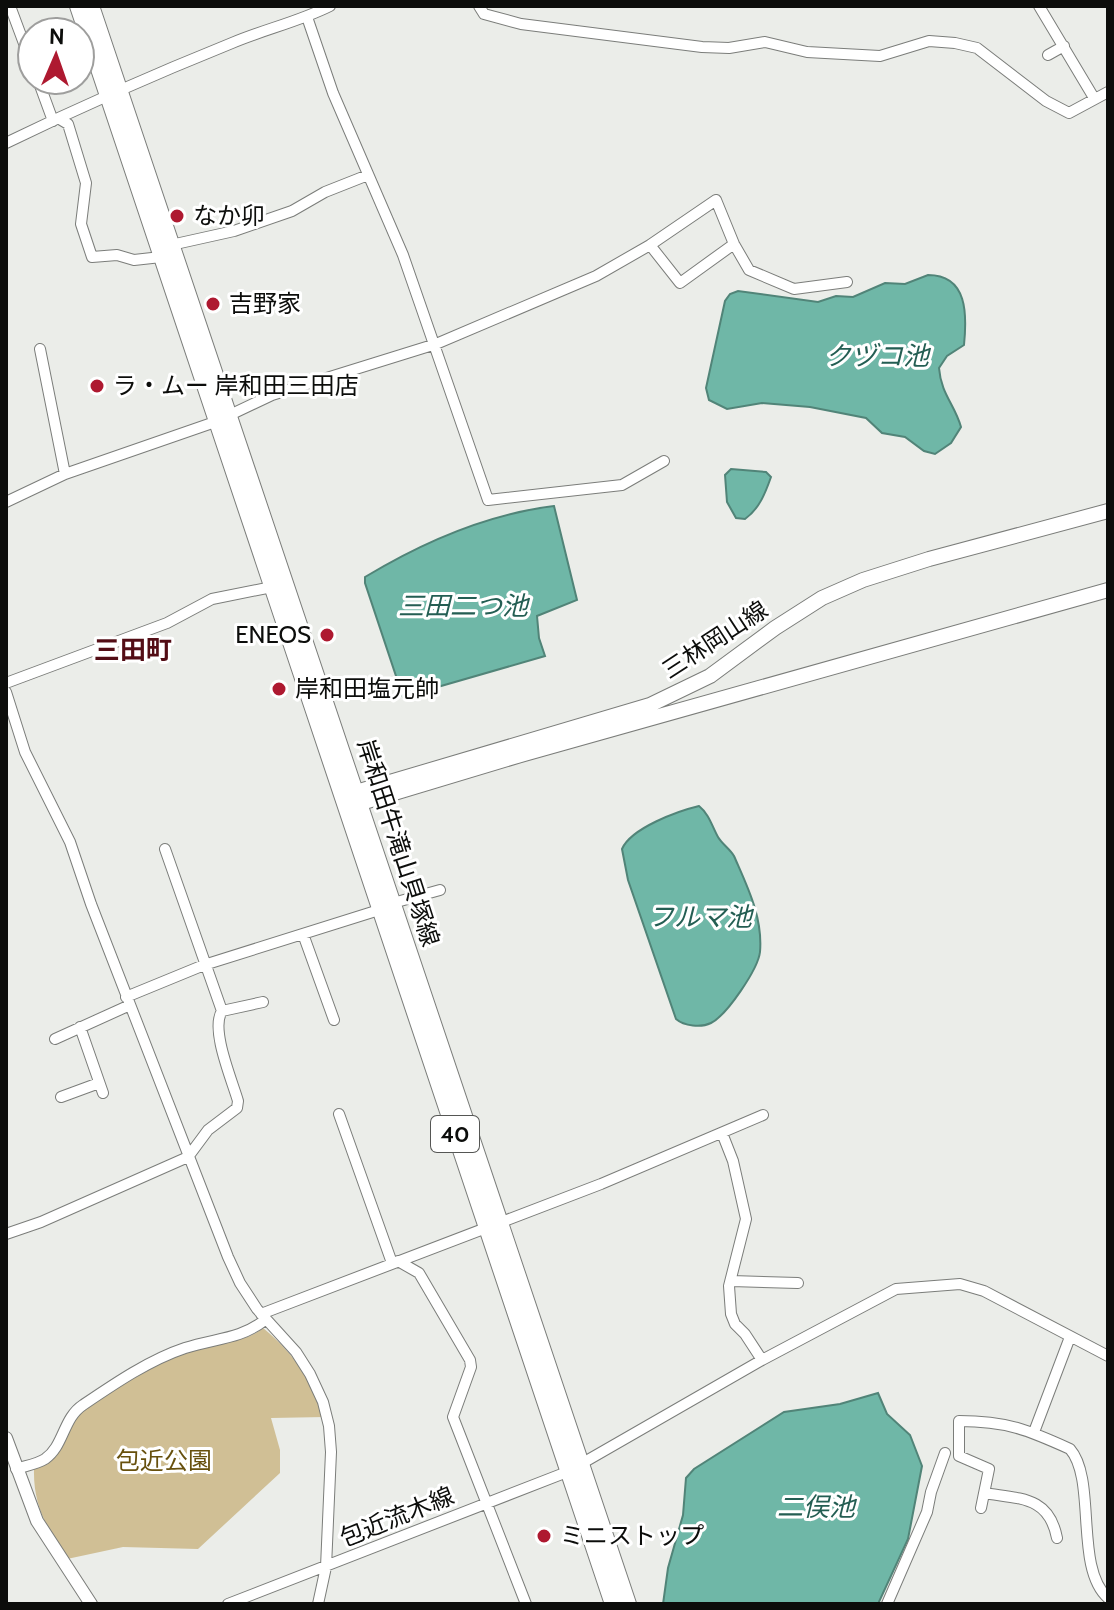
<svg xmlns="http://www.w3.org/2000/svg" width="1114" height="1610" viewBox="0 0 1114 1610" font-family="Cabin,'Noto Sans JP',sans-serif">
<rect width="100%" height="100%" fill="#ebede9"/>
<path fill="#d0bf95" d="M 263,1328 C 298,1357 306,1376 325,1417 L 271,1418 L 280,1450 L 280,1473 L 198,1549 L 123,1547 L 67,1559 C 48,1529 33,1507 34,1469 C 62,1456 54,1450 68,1428 C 80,1409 102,1397 121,1386 C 144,1373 167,1357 193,1349 C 218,1341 242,1345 263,1328 Z"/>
<path fill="#6fb7a7" stroke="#518478" stroke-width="2" d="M 928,275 C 968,275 967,315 964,345 L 947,356 L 939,368 C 941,394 955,405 961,427 L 951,443 L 935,454 L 924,451 L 905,437 L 882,433 L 866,418 L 810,407 L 762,403 L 727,409 L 709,400 L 706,388 L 725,301 L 730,294 L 738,291 L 818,302 L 836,296 L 853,297 L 885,283 L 905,284 Z
M 731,469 L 766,472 L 771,477 C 765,494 759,509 745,519 L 736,518 L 727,502 L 725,475 Z
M 554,506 L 577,600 L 537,616 L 539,638 L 545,656 L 403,697 L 365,583 L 365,577 C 423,542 488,514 554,506 Z
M 699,806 C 709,814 712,826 718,837 C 722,844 730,849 734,856 C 747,886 763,917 760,952 C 758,969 727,1015 711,1023 C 701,1028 684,1026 676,1019 L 628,880 L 622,849 C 631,828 678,811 699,806 Z
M 878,1393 L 887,1414 L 910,1435 L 922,1466 L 908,1539 L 878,1604 L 663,1604 L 668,1568 L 683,1515 L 686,1478 L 694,1469 L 784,1412 L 840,1404 Z"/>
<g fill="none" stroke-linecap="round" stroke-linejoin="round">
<g stroke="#7b7d7a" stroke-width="12">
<path id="minor" d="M 10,6 L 32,65
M 479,6 L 484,14 L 521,24 L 702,47 L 729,48 L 765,42 L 807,52 L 880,56 L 929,41 L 955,43 L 977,48 L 1046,101 L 1069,113 L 1108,92
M 1039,6 L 1094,98
M 307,17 L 333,93 L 403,255 L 488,500 L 622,485 L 664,461
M 1048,55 L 1064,46
M 38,80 L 53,121
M 58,118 L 68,124 L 86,183 L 81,224 L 92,257 L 117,255 L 134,260 L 161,257
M 6,143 C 80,107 155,74 232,43 C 265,29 298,22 330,6
M 171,245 L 234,231 L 292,211 L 325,192 L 368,175
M 650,245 L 680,283 L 734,244
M 40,349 L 65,474
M 6,502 L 65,474 L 215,422 L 272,395 L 436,344 L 596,276 L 650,245 L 716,200 L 734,244 L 749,270 L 794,289 L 847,282
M 6,683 L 167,623 L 212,599 L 272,587
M 6,692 L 25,752 L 70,842 L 91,904 L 228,1257 L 240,1283 L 257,1309 L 296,1352 L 310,1374 L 323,1402 L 329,1426 L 331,1452 L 326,1567 L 318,1604
M 165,849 L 222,1011
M 393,903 L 440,890
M 303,934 L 334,1020
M 126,997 L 204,965 L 379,910
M 80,1027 L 103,1093
M 55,1039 L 130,1005
M 61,1097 L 99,1083
M 339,1114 L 392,1263
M 722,1133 L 733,1161 L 746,1219 L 729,1286 L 731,1314 L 735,1324 L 745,1334 L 762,1360
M 6,1234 L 41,1222 L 188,1157 L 208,1130 L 237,1108 L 238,1101 C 232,1080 210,1029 222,1011 L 263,1002
M 398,1261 L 419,1273 L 470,1360 L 471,1367 L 453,1417 L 526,1604
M 731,1281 L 798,1283
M 261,1314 L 601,1184 L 763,1115
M 1034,1432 L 1070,1337
M 16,1469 C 25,1466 37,1464 45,1459 C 64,1446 63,1418 83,1405 C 114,1384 149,1360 185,1348 C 215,1338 239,1340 265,1320
M 984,1493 C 1020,1499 1049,1496 1057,1538
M 981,1508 L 989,1469 L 959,1456 L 959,1421 C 1007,1421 1028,1430 1070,1449 C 1097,1480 1074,1568 1108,1598
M 228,1604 L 567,1472 L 762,1360 L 896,1289 L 960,1284 L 984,1291 L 1108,1356
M 887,1604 L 927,1512 L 931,1492 L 945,1453"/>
</g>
<g stroke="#7b7d7a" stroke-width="14">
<path id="tertiary" d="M 6,1438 L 37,1521 L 91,1604"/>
</g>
<g stroke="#7b7d7a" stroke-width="16">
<path id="secondary" d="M 346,795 L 650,705 L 710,676 L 775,628 L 822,598 L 863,580 L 929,559 L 1108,511
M 351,806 L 524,754 L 1108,590"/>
</g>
<g stroke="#7b7d7a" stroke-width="18">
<path id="primary" d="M 78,6 L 613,1604
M 91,6 L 628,1604"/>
</g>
<use href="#minor" stroke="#fff" stroke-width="10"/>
<use href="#tertiary" stroke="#fff" stroke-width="12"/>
<use href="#secondary" stroke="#fff" stroke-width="14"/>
<use href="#primary" stroke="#fff" stroke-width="16"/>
</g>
<g fill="#ae1930" stroke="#fff" stroke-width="3">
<circle cx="177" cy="216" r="8"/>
<circle cx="213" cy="304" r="8"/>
<circle cx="97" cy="386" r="8"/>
<circle cx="327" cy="635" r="8"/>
<circle cx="279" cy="689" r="8"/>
<circle cx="544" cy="1536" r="8"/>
</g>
<g text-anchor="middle" stroke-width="6" stroke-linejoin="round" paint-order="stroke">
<rect fill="#fff" stroke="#555654" stroke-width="2" x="431" y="1116" width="48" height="36" rx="6"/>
<g font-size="22" font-weight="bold" fill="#0c0d0b">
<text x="455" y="1142">40</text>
</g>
<g font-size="24" fill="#0c0d0b" stroke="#fff" text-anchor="start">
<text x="193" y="224">なか卯</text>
<text x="229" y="312">吉野家</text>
<text x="113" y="394">ラ・ムー 岸和田三田店</text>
<text x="311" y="643" text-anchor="end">ENEOS</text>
<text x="295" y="697">岸和田塩元帥</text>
<text x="560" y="1544">ミニストップ</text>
</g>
<g font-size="24" fill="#0c0d0b" stroke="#fff">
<text transform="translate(715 640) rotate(-33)" y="8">三林岡山線</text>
<text transform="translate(398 843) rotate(72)" y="8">岸和田牛滝山貝塚線</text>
<text transform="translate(397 1517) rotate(-22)" y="8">包近流木線</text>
</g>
<g font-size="24" fill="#67500d" stroke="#fff">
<text x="164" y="1469">包近公園</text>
</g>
<g font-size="26" font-style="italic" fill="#245e53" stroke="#fff">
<text x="877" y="365">クヅコ池</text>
<text x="463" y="615">三田二つ池</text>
<text x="700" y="926">フルマ池</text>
<text x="816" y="1516">二俣池</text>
</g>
<g font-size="26" font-weight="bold" fill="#530d15" stroke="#fff">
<text x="133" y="659">三田町</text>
</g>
</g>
<rect width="1114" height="1610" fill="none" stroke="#0c0d0b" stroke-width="16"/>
<g transform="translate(56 56) rotate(2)"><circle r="38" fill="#ffffff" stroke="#9e9e9d" stroke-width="2"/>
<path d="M0-6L14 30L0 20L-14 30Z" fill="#ae1930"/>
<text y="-12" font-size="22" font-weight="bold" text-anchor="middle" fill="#0c0d0b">N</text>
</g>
</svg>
